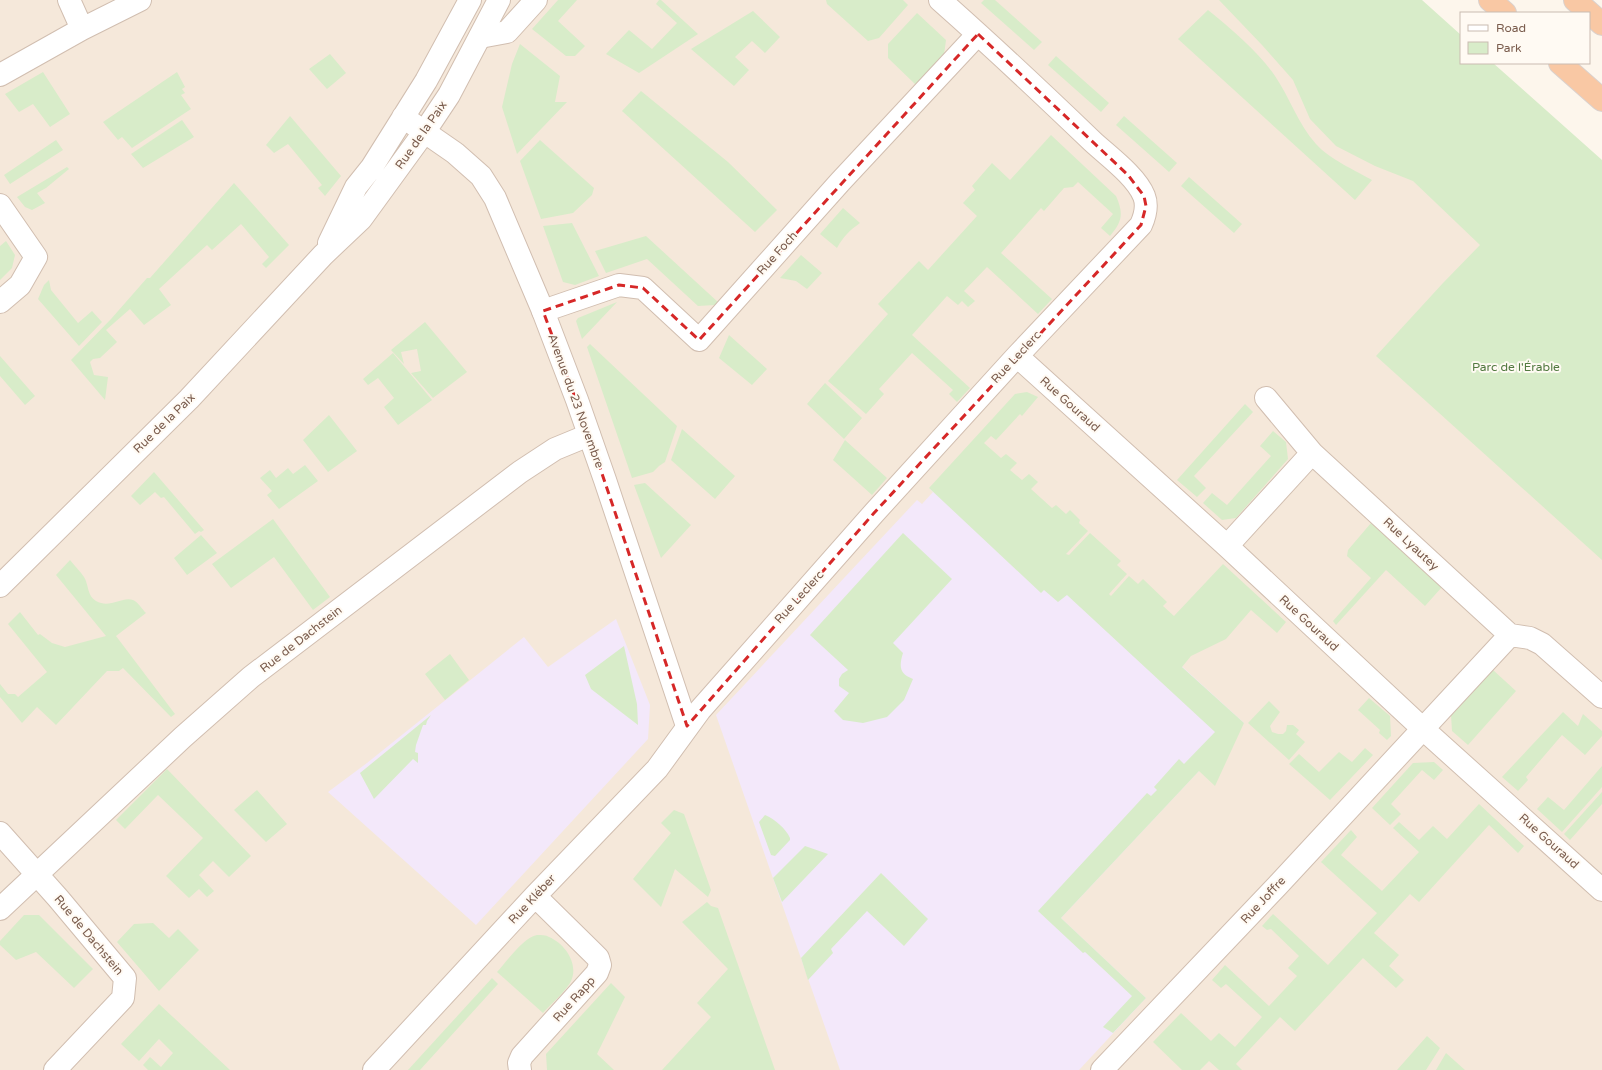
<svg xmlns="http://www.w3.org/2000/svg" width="1602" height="1070" viewBox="0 0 1602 1070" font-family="'Varela Round',sans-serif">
<rect width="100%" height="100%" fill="#fdf6ec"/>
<path fill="#f5e8da" d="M 0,0 L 1238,0 L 1602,328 L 1602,1070 L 0,1070 Z"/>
<path fill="#f3e8fa" d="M 929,488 L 1153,640 L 1244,723 L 1061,918 L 1146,998 L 1079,1070 L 840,1070 L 716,715 L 917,500 L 922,504 L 933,492 Z
M 616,619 L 650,705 L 648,739 L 476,925 L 328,792 L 367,763 L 524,637 L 548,667 Z"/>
<path fill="#d8ecc9" d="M 558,0 L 577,0 L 558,21 L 585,46 L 575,56 L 566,56 L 532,29 Z
M 659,0 L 661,0 L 698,34 L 639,73 L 606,54 L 629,30 L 652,49 L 677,23 L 656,4 Z
M 826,0 L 903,0 L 908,5 L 879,38 L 868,41 L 827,4 Z
M 984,0 L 995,0 L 1042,42 L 1034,50 L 981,3 Z
M 1219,0 L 1422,0 L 1461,35 L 1461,63 L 1493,63 L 1602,160 L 1602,560 L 1376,356 L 1443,283 L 1480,245 L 1413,181 L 1375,166 L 1336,146 L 1310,119 L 1293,80 L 1262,45 Z
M 1208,10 C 1230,28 1259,52 1275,76 C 1290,98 1298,124 1316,144 C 1328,158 1356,171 1372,180 L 1355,200 L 1178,39 Z
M 753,11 L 780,37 L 765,53 L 752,41 L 735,57 L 749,70 L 734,86 L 691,49 Z
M 917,13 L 946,40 L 944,55 L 916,85 L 888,58 L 888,44 Z
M 520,44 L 560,76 L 555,102 L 567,102 L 517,154 L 502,107 L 512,64 Z
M 330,54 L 346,73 L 327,89 L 309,69 Z
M 1056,56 L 1109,103 L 1101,112 L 1048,65 Z
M 43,72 L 70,114 L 50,127 L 33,104 L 19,112 L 5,94 Z
M 177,72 L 185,87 L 182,89 L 185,93 L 181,95 L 191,109 L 132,148 L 122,137 L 118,140 L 103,122 Z
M 641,91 L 728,162 L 777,210 L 755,232 L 622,111 Z
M 290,116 L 341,176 L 325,196 L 318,188 L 322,185 L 288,144 L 274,153 L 266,145 Z
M 1124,116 L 1177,163 L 1169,172 L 1116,125 Z
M 182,120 L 194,137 L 143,168 L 131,154 Z
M 1051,135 L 1116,196 C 1124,214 1122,222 1110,236 L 1101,228 L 1113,214 L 1078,182 L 1073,187 L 1064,188 L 1044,211 L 1041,208 L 1001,253 L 1052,299 L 1038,314 L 987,267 L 964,291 L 975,301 L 968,307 L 962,301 L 958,305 L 947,296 L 912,335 L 970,388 L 957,402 L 949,394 L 953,390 L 912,353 L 879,389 L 884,394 L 866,414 L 828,381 L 888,314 L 878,304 L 919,261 L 928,270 L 977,216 L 963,203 L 975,190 L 972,186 L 992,163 L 1010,180 Z
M 56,140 L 63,150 L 10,184 L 4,175 Z
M 540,140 L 594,188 L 592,195 L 573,213 L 541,219 L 520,161 Z
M 67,167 L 69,169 L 46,188 L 37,193 L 45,203 L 32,210 L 25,207 L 17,197 Z
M 1189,177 L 1242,224 L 1234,233 L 1181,186 Z
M 234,183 L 289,245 L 266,268 L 262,264 L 269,257 L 241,224 L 212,250 L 207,245 L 159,289 L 171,305 L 144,325 L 130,309 L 106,330 L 117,342 L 100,358 L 93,359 L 90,362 L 94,375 L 108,377 L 105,400 L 71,360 L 111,319 L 147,278 L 150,278 Z
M 843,208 L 860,223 C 850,230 843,237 837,248 L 820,234 Z
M 572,223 L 599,276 L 575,285 L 563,282 L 543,226 Z
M 646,236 L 719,303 L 715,305 L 698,306 L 647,259 L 606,273 L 595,251 Z
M 6,241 L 15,255 L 12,268 L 0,280 L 0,246 Z
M 801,255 L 822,273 L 807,289 L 796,281 L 780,278 Z
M 49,280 L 51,290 L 78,323 L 92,311 L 102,322 L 79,346 L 38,299 L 44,285 Z
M 617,302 L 582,339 L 576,321 L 578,318 Z
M 425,322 L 467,372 L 433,398 L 411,373 L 421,371 L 417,349 L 401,352 L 404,364 L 391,350 Z
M 729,335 L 767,369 L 752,385 L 719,358 Z
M 590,344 L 677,426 L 665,462 L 659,466 L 653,472 L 632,478 L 587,347 Z
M 393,353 L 432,400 L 398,425 L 384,407 L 394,398 L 378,378 L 368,385 L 363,379 Z
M 0,356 L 35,396 L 25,405 L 0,376 Z
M 825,383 L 862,418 L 844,439 L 807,404 Z
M 1027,392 L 1038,397 L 1022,416 L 1020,414 L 996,440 L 991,436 L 984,443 L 1001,458 L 1006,454 L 1017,463 L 1010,470 L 1022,480 L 1029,474 L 1038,482 L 1031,489 L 1052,508 L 1056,505 L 1066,514 L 1070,510 L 1080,520 L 1079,523 L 1088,531 L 1066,554 L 1069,555 L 1090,533 L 1121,561 L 1117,565 L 1127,574 L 1109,594 L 1111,596 L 1129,576 L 1138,584 L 1143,579 L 1167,602 L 1163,606 L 1174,616 L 1223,564 L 1286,622 L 1277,633 L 1251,610 L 1226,639 L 1191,656 L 1182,667 L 1244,723 L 1215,786 L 1199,771 L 1061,918 L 1146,998 L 1113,1033 L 1103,1027 L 1132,996 L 1085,952 L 1083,953 L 1038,911 L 1147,793 L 1151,796 L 1157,790 L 1154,787 L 1179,759 L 1184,764 L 1215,732 L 1067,595 L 1058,602 L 1044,590 L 1041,593 L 929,488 L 1015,394 Z
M 1245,404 L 1253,412 L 1194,476 L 1206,488 L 1197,497 L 1177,480 Z
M 329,415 L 357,451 L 328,472 L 303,440 Z
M 682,429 L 735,476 L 715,499 L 671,460 Z
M 1273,431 L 1286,442 L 1288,459 L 1236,518 L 1222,520 L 1203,503 L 1212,493 L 1227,505 L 1271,456 L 1260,446 Z
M 845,440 L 887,478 L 872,495 L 833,460 Z
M 305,465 L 318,481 L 279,509 L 267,495 L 272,491 L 260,478 L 270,470 L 276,478 L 288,468 L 293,474 Z
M 154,472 L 204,530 L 201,532 L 199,531 L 195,534 L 164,497 L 161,498 L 155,492 L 140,505 L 131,496 Z
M 645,483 L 691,525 L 661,558 L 634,485 Z
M 273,519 L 330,597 L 313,610 L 274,557 L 231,588 L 212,564 Z
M 1371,523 L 1442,587 L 1425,606 L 1386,570 L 1336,625 L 1333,621 L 1371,578 L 1347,556 L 1348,550 Z
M 903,533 L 952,579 L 893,643 L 903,653 C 899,666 899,674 913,679 L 904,700 L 887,717 L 863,723 L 843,720 L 834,711 L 849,693 L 839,686 L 839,679 L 842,674 L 848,670 L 810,635 Z
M 201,535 L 217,553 L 187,575 L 174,558 Z
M 70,560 C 74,565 80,571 84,577 C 89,585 87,596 96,601 C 110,609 122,596 133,600 C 138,602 142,609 146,613 L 116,636 L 175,714 L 171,717 L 123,668 L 119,671 L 107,671 L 56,725 L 37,707 L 22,723 L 0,697 L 0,684 L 8,694 L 15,694 L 18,697 L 47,672 L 8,624 L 20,612 L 38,635 L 40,634 L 52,643 L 65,647 L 106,636 L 56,575 Z
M 624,646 L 637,704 L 638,725 L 591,689 L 585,675 Z
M 450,654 L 469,680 L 445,700 L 425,674 Z
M 1493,670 L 1516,691 L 1468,745 L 1452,731 L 1451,715 Z
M 1369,698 L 1390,716 L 1391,736 L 1387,740 L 1379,733 L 1380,730 L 1358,710 Z
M 1269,701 L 1280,712 L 1270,726 L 1272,732 L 1278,734 L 1283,734 L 1286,731 L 1287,725 L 1293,725 L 1299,730 L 1296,734 L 1305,742 L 1289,760 L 1248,723 Z
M 1563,712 L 1578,726 L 1583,714 L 1602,731 L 1602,736 L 1585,755 L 1562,735 L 1526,777 L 1528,780 L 1518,791 L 1502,777 Z
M 431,715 L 427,721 L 426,725 L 423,725 L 416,745 L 415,752 L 418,753 L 418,763 L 413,759 L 374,799 L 360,773 Z
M 1365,748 L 1373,755 L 1330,800 L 1289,764 L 1299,754 L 1319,772 L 1339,752 L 1352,762 Z
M 1434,762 L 1443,770 L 1434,780 L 1422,770 L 1391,804 L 1401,814 L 1390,825 L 1372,808 L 1413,763 Z
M 1602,766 L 1602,787 L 1562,832 L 1537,809 L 1548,797 L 1564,810 Z
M 167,769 L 251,856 L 229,877 L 213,861 L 199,875 L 214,891 L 207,897 L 199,889 L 189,898 L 166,876 L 203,838 L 158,795 L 125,829 L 116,820 Z
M 257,790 L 287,824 L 266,842 L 234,810 Z
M 1602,792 L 1602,804 L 1570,840 L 1564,834 Z
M 1479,804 L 1524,846 L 1518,853 L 1489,825 L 1419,902 L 1410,894 L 1374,933 L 1399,955 L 1389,966 L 1404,980 L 1396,988 L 1363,958 L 1295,1031 L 1280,1017 L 1236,1064 L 1242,1070 L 1219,1070 L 1209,1061 L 1200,1070 L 1182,1070 L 1153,1042 L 1181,1013 L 1211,1041 L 1219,1033 L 1235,1047 L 1262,1017 L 1226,984 L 1221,988 L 1212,980 L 1225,965 L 1269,1006 L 1297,976 L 1288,968 L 1299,956 L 1271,929 L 1267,930 L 1262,926 L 1273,914 L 1328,965 L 1377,913 L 1321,862 L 1351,830 L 1357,837 L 1341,855 L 1382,891 L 1419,852 L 1393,828 L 1399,822 L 1419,840 L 1433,826 L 1447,839 Z
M 674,810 L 684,814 L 711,890 L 708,897 L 675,869 L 661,907 L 633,879 L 671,833 L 661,823 Z
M 765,815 C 775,819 786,829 790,838 L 790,840 L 775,856 L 771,855 L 759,822 Z
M 805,846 L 828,854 L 782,902 L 773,878 Z
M 881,873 L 928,919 L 904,946 L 867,911 L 831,949 L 833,953 L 808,980 L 801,958 Z
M 707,902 L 711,906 L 718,908 L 775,1070 L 662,1070 L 711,1017 L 697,1003 L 728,969 L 682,922 Z
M 24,915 L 39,915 L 93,969 L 74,988 L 36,952 L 16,960 L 0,945 L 0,941 Z
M 153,923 L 169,938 L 178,929 L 199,950 L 159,991 L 117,942 L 134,924 Z
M 537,935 C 541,935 546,935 549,937 C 566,944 580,966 570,983 C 563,994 551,1004 543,1013 L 497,972 C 506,962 524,937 537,935 Z
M 492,978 L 498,984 L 420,1070 L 408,1070 Z
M 611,983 L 625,997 L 597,1054 L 614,1070 L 547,1070 L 546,1054 Z
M 159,1004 L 230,1070 L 148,1070 L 143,1065 L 150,1057 L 161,1067 L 173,1053 L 159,1039 L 139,1061 L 121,1044 Z
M 1427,1036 L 1440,1048 L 1426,1070 L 1397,1070 Z
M 1446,1053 L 1465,1070 L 1436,1070 Z"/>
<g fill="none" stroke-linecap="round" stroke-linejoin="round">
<g stroke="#d1beb0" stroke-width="24">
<path id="minor" d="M 69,0 L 82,29
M 480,37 L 507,32 L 536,0
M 0,75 L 82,29 L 140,0
M 0,205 L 36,257 L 20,285 L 0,302
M 543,311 L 619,285 L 643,288 L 699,340 L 840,182 L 978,34
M 1017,356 L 1227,546 L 1422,728 L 1602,890
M 1266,398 L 1312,453
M 1510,635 L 1530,638 L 1542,644 L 1602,697
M 0,833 L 58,898 L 125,978 L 123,998 L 55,1070
M 0,909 L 183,737 L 251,677 L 520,472 L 555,449 L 589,435
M 374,1070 L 535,896 L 657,769 L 700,710 L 874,513 L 1017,356 L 1141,225 C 1145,216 1148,206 1144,196 C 1136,176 1108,156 1092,141 C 1042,93 992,46 940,0
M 520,1070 L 519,1063 L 522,1056 L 597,973 L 600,965 L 598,958 L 593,953 L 535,896
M 1102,1070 L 1278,885 L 1510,635 L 1312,453 L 1227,546"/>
</g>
<g stroke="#d1beb0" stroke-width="24">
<path id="tertiary" d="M 403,117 L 455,153 L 481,176 L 495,198 L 543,311 L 577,400 L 605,480 L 687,726
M 329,243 L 356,187 L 372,167 L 426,81 L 470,0
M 0,586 L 189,399 L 323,255 L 361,219 L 425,131 L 449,95 L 499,0"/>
</g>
<g stroke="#dad1cd" stroke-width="24">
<path id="trunk" d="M 1490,0 L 1505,13
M 1575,0 L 1602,24
M 1560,63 L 1602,100"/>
</g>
<use href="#minor" stroke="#fff" stroke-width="22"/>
<use href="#tertiary" stroke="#fff" stroke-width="22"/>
<use href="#trunk" stroke="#f9c8a4" stroke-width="22"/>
</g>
<path fill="none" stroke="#d62828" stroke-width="3" stroke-dasharray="8 5" stroke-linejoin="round" d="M 978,34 L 1128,175 L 1144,196 L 1146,206 L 1141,225 L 874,513 L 687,726 L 589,435 L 543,311 L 619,285 L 643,288 L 699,340 Z"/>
<g text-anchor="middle" stroke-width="4" stroke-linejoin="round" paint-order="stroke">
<g font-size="12" fill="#7a5c4d" stroke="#fffaf3">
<text transform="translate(421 135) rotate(-55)" y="4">Rue de la Paix</text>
<text transform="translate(777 253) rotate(-48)" y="4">Rue Foch</text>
<text transform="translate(1016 357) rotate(-47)" y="4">Rue Leclerc</text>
<text transform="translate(576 401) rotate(70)" y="4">Avenue du 23 Novembre</text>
<text transform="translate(1070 404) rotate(42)" y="4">Rue Gouraud</text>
<text transform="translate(164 423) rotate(-44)" y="4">Rue de la Paix</text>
<text transform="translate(1411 544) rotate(43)" y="4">Rue Lyautey</text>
<text transform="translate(799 597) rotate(-48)" y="4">Rue Leclerc</text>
<text transform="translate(1309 623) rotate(43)" y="4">Rue Gouraud</text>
<text transform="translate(301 639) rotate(-38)" y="4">Rue de Dachstein</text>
<text transform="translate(1549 841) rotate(42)" y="4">Rue Gouraud</text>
<text transform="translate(532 899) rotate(-47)" y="4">Rue Kléber</text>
<text transform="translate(1263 900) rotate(-47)" y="4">Rue Joffre</text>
<text transform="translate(89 935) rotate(50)" y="4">Rue de Dachstein</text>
<text transform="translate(574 999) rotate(-48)" y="4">Rue Rapp</text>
</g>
<g font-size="12" fill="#537a41" stroke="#fffaf3">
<text x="1516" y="371">Parc de l'Érable</text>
</g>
</g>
<rect x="1460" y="12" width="130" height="52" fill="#fffaf3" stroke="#cabbb1"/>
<rect x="1468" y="25" width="20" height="6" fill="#ffffff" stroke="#cabbb1"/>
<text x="1496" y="32" font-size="12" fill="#7a5c4d">Road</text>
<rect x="1468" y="42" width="20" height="12" fill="#d8ecc9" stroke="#cabbb1"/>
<text x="1496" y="52" font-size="12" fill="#7a5c4d">Park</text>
</svg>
